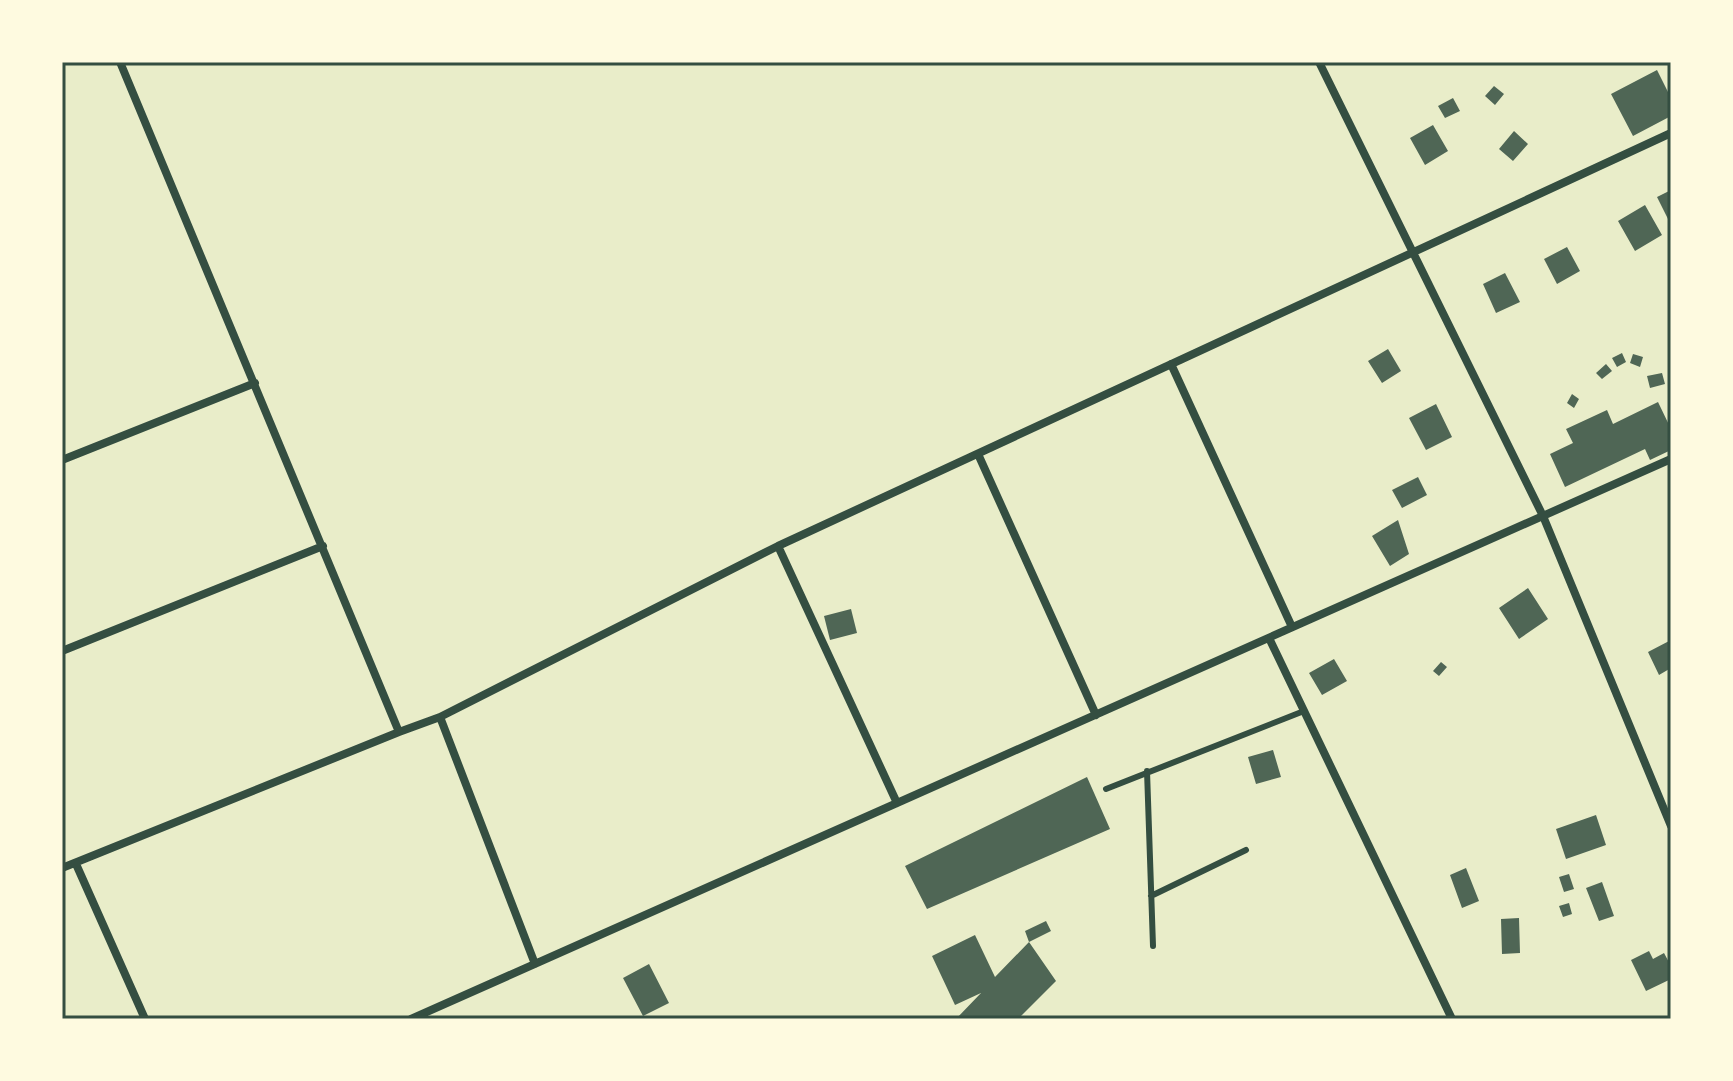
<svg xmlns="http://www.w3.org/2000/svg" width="1733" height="1081" viewBox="0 0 1733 1081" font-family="Barlow,sans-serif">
<rect width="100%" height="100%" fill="#e9edc9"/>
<path fill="#4f6655" d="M 1657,70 L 1671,98 L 1671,116 L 1633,136 L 1611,94 Z
M 1494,86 L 1504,94 L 1495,105 L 1485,96 Z
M 1453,98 L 1460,111 L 1445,118 L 1438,106 Z
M 1433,125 L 1448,151 L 1425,165 L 1410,138 Z
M 1514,131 L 1528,144 L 1513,161 L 1499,149 Z
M 1671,190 L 1671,225 L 1657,197 Z
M 1645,205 L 1662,235 L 1635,251 L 1618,221 Z
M 1567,247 L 1580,271 L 1557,284 L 1544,259 Z
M 1505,273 L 1520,302 L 1496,313 L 1483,284 Z
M 1388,349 L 1401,371 L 1382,383 L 1368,361 Z
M 1622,353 L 1626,362 L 1617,367 L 1612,358 Z
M 1633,354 L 1643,357 L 1640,367 L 1630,363 Z
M 1606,364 L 1612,371 L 1602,379 L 1596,373 Z
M 1662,373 L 1665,384 L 1650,388 L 1647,376 Z
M 1572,394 L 1579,399 L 1574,408 L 1567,403 Z
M 1658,402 L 1671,429 L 1671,450 L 1650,460 L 1645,449 L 1565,487 L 1550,454 L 1573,443 L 1566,429 L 1607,410 L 1613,424 Z
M 1436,404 L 1452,437 L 1426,450 L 1409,418 Z
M 1418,477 L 1427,495 L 1402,508 L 1392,490 Z
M 1398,520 L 1409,554 L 1390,566 L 1372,536 Z
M 1528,588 L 1548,619 L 1519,639 L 1499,608 Z
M 851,609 L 857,633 L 830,640 L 824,616 Z
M 1671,640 L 1671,668 L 1659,675 L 1648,652 Z
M 1334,659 L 1347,681 L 1322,695 L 1309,673 Z
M 1441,662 L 1447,667 L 1439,676 L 1433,671 Z
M 1273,750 L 1281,777 L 1256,784 L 1248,757 Z
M 1087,777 L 1110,829 L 927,909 L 905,866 Z
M 1596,815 L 1606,845 L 1566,859 L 1556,829 Z
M 1466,868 L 1479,901 L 1462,908 L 1450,875 Z
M 1569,874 L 1574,889 L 1564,892 L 1559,877 Z
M 1602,882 L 1614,916 L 1599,921 L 1586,888 Z
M 1569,903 L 1572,914 L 1563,917 L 1559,906 Z
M 1519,918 L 1520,953 L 1502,954 L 1501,919 Z
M 1046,921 L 1051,931 L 1029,942 L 1025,931 Z
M 975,935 L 995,977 L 1029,942 L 1056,981 L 1018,1019 L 956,1019 L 981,993 L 955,1005 L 932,956 Z
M 1649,951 L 1653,959 L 1664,953 L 1671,966 L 1671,979 L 1646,991 L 1631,960 Z
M 649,964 L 669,1003 L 643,1016 L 623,978 Z"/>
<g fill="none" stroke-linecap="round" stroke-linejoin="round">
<path stroke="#344e41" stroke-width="6" d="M 1147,771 L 1153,946
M 1106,789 L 1304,711
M 1151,896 L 1246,850"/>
<path stroke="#344e41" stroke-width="8" d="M 1319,62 L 1543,516 L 1671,826
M 1171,364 L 1292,627
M 978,454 L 1096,715
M 62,460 L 255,383
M 778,546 L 897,803
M 1269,638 L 1452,1019
M 62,651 L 323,546
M 399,732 L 440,717
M 76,864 L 145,1019
M 62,868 L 399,732 L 120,62
M 535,964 L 440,717 L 778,546 L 1671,133
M 411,1019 L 1671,459"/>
</g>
<rect width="1733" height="1081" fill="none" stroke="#fefae0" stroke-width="128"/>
<rect x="64" y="64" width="1605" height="953" fill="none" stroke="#344e41" stroke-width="3"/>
</svg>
